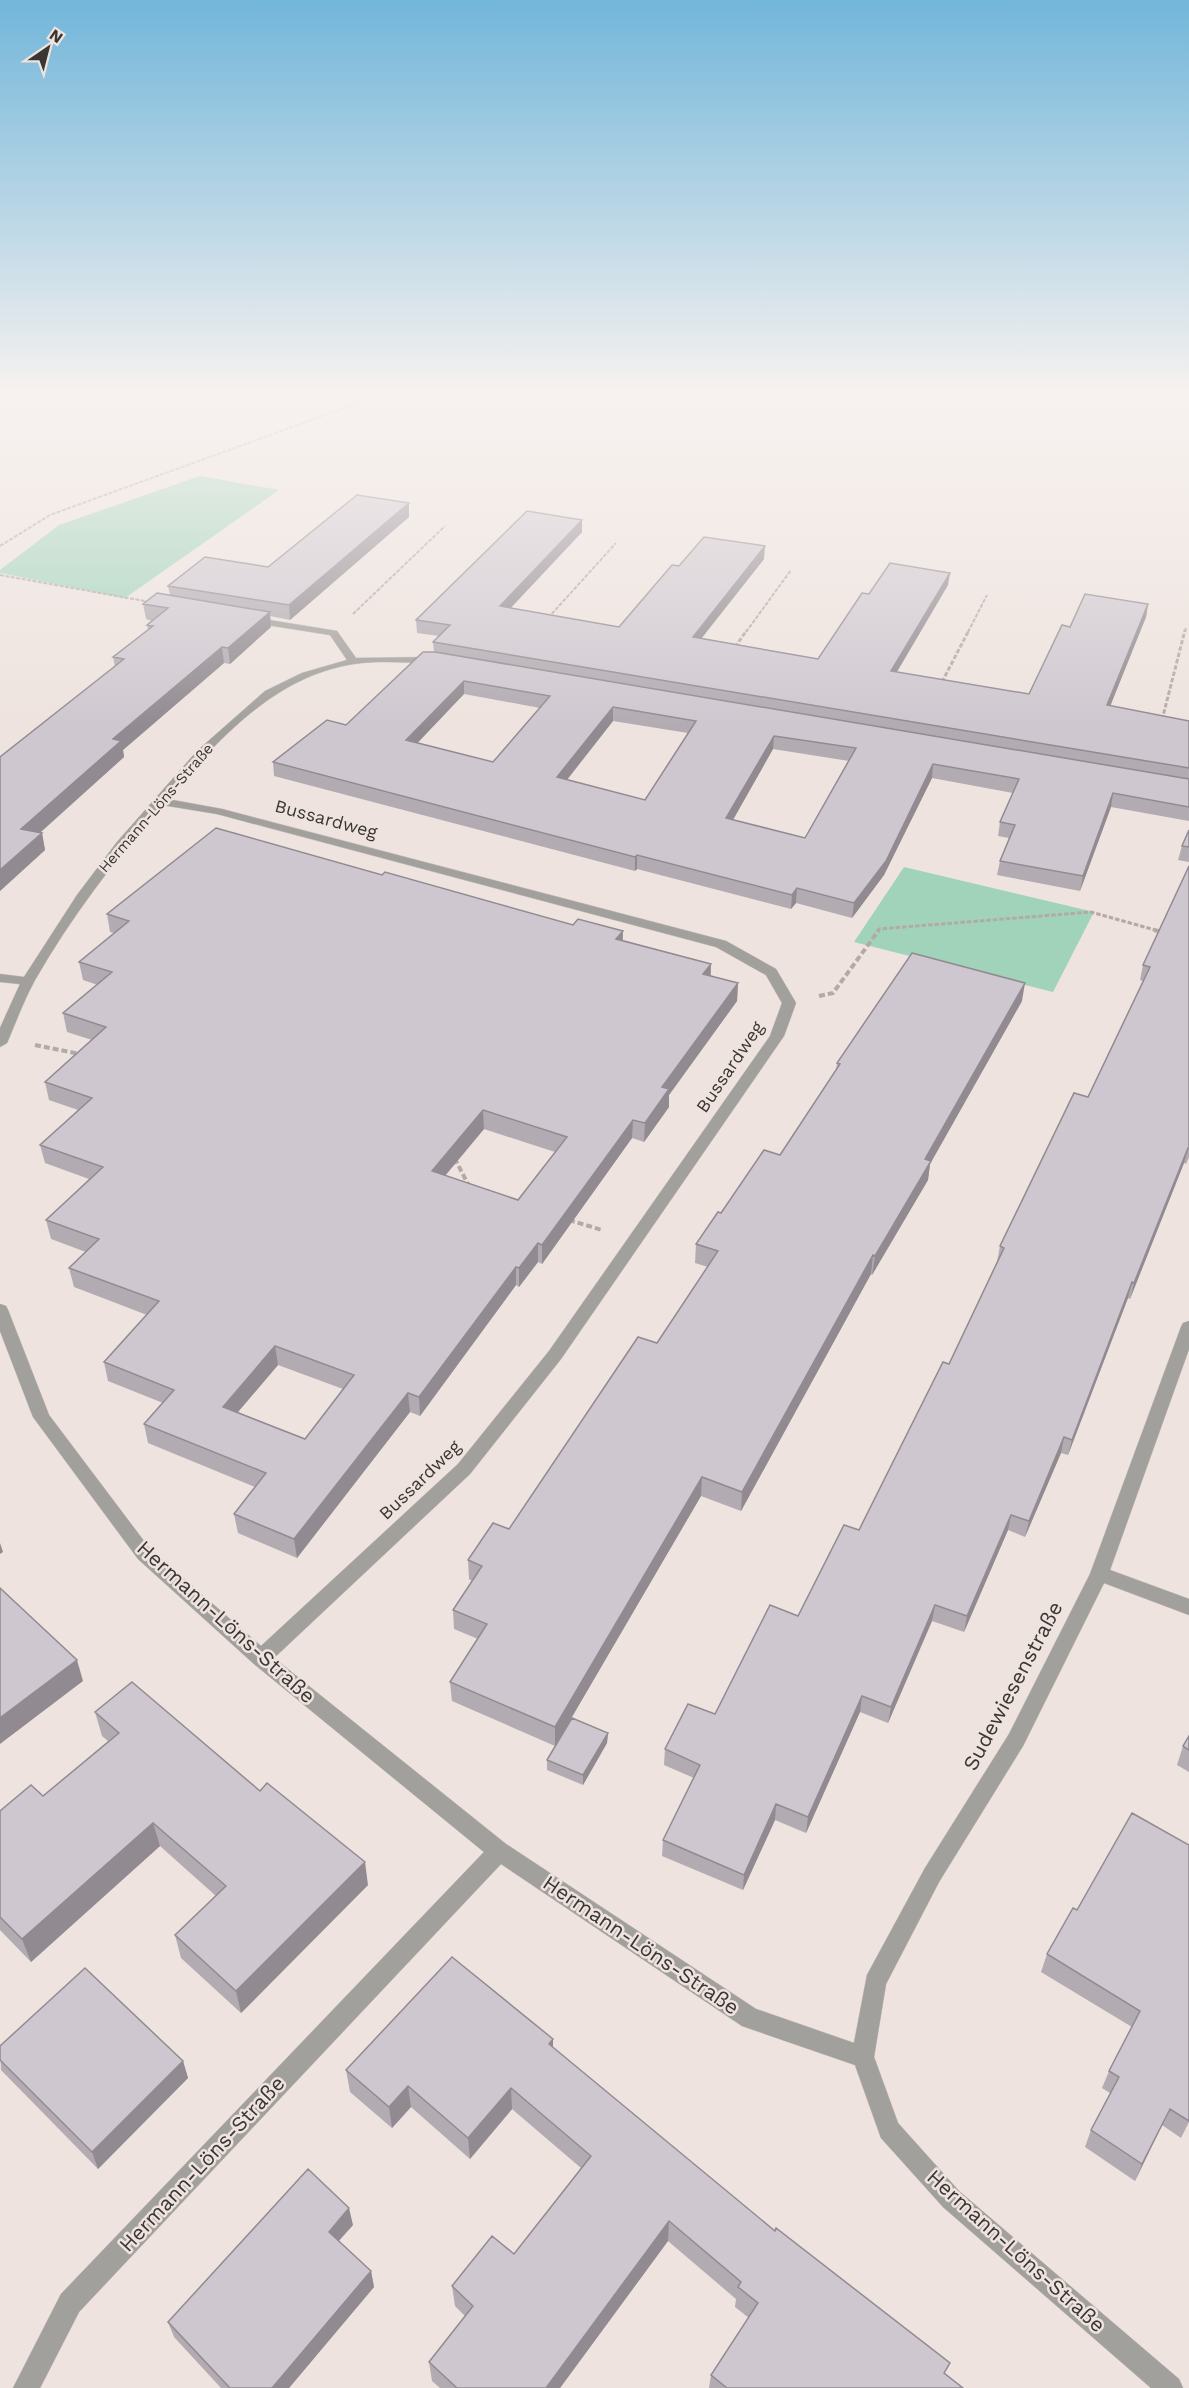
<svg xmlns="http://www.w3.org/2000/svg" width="1189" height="2388" viewBox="0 0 1189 2388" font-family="'Work Sans',sans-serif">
<rect width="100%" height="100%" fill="#eee3de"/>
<path fill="#a1d3ba" d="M 200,476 L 279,490 L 125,598 L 0,573 L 0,570 L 59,525 Z
M 904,867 L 1094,912 L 1053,992 L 854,942 Z"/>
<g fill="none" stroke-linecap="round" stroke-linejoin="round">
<g stroke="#cac0bc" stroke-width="1">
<path id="street" d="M 251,617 L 337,631 L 356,658 L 432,657 L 437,660 L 432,663 C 407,663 379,660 354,664 C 274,676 217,741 167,799 L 222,809 L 726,941 L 776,969 L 796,1003 L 784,1036 L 561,1359 L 470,1474 L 274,1658 L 506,1844 L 756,2009 L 854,2043 L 867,1975 L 925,1868 L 1009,1734 L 1090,1574 L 1181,1327 L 1183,1323 L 1189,1321 L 1189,1349 L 1110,1570 L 1189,1599 L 1189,1615 L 1104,1583 L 1023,1746 L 939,1882 L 886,1984 L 874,2057 L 898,2123 L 959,2191 L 1179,2379 L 1183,2388 L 1151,2388 L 943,2207 L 881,2138 L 855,2065 L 742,2026 L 501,1864 L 79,2312 L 40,2388 L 13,2388 L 61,2294 L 484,1852 L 254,1664 L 138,1559 L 33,1417 L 0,1331 L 0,1304 L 6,1306 L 8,1310 L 49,1415 L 150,1549 L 261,1646 L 458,1464 L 549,1351 L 770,1036 L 782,1003 L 766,975 L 716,947 L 217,814 L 162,805 C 115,860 71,917 35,980 C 24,1000 16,1022 7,1043 L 0,1047 L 0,1028 L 20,984 L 0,982 L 0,974 L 24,977 L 77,895 L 117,842 L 197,751 L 265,691 L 302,673 L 347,660 L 330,635 L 247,622 L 246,620 Z"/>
</g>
<path stroke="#b2aaa6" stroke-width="2" stroke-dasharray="4 1.5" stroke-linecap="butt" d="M 0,546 L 50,515 L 383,394
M 0,575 L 150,602
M 353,614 L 445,526
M 548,618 L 616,543
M 746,632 L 791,570
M 968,632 L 987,595
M 1185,632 L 1186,627"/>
<path stroke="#b2aaa6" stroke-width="3" stroke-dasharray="4.5 2" stroke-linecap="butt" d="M 735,647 L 747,630
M 942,682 L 969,630
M 1162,720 L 1185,630
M 877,931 L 879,929 L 1091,912 L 1159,931"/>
<path stroke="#b2aaa6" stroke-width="4" stroke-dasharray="6 3" stroke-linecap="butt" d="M 1154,930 L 1162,932
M 819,996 L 833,993 L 879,930
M 35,1045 L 80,1054
M 453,1160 L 456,1161 L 469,1186
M 569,1220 L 602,1230"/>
<use href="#street" fill="#a2a09c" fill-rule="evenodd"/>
</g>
<path fill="#b2abb2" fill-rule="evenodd" d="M 409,503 L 409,517 L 290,620 L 270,616 L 271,627 L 230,664 L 224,663 L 123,750 L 124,757 L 40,833 L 42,833 L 45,850 L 0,891 L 115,667 L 113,657 L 148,630 L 147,625 L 152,621 L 146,619 L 143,604 L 170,595 L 168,586 L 268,567 Z
M 582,520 L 582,532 L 511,608 L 619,627 L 679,566 L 764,559 L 702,638 L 818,659 L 869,594 L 948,585 L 897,672 L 1029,694 L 1070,627 L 1148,604 L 1146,617 L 1110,706 L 1189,721 L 1189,821 L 1111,807 L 1080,891 L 997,875 L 1000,861 L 1009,838 L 998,836 L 1000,822 L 1013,793 L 932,778 L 884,875 L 852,918 L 796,903 L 791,909 L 637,869 L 635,871 L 274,776 L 273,762 L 346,725 L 434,652 L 433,642 L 439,636 L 417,633 L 416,620 ZM 464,694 L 540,708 L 493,762 L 417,743 ZM 613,721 L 688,733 L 645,800 L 567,780 ZM 773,749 L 849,761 L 805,838 L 733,820 Z
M 1189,830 L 1189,862 L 1178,860 L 1182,846 Z
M 1189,866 L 1189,1157 L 1186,1164 L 1184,1163 L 1130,1299 L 1128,1298 L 1068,1455 L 1061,1453 L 1025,1537 L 1008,1530 L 964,1632 L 932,1621 L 888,1723 L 860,1712 L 806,1833 L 775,1820 L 743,1890 L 662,1856 L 663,1840 L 694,1778 L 664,1765 L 665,1749 L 715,1714 L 798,1616 L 859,1530 L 949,1364 L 997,1262 L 1000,1246 L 1088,1097 L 1143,981 L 1140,980 L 1143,965 Z
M 382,875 L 573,925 L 623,931 L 623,940 L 711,964 L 711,976 L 738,983 L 737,1001 L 669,1095 L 669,1107 L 644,1142 L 632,1138 L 542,1264 L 538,1262 L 519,1287 L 516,1285 L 420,1416 L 410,1412 L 297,1558 L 238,1533 L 234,1514 L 255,1487 L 148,1443 L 144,1424 L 163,1403 L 108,1381 L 104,1362 L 147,1315 L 74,1287 L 69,1268 L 86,1252 L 51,1239 L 46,1220 L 89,1179 L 45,1163 L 40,1145 L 78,1110 L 49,1100 L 45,1082 L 92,1040 L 67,1032 L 63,1013 L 98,985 L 83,980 L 79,962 L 114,933 L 110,932 L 107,914 ZM 484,1129 L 555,1152 L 518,1200 L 445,1176 ZM 278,1365 L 343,1389 L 305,1439 L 238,1412 Z
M 1022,1001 L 930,1164 L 928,1180 L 872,1275 L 871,1274 L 741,1511 L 701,1496 L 555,1746 L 452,1701 L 450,1682 L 478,1639 L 454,1629 L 453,1610 L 472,1581 L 469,1579 L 468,1560 L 509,1529 L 657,1343 L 708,1267 L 695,1263 L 696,1244 L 721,1213 L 780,1155 L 836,1071 L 837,1063 Z
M 95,1712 L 368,1885 L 241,2013 L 181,1958 L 175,1935 L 216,1896 L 160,1846 L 31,1962 L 0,1930 L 0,1811 L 43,1796 L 108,1741 L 102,1736 Z
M 608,1733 L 607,1743 L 583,1785 L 547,1770 L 547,1760 Z
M 1189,1736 L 1189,1772 L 1177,1765 L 1183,1746 Z
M 1189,1845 L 1189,2122 L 1181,2138 L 1162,2125 L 1135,2181 L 1085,2147 L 1091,2130 L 1110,2093 L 1102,2088 L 1109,2071 L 1132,2027 L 1041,1972 L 1047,1954 L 1077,1910 Z
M 0,2046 L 183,2061 L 188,2078 L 98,2169 L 1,2070 Z
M 553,2048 L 947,2375 L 963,2388 L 709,2388 L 711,2375 L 749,2318 L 735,2307 L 736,2299 L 668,2241 L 560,2388 L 440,2388 L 432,2381 L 429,2362 L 465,2316 L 455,2306 L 452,2286 L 514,2254 L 581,2168 L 512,2109 L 470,2159 L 411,2107 L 392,2128 L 350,2092 L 346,2070 Z
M 353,2225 L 339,2241 L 371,2271 L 374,2287 L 289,2388 L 221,2388 L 174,2337 L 168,2322 Z"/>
<path fill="#918b91" d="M 409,503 L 409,517 L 290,620 L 289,605 Z
M 582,520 L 582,532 L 500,619 L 500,606 Z
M 765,546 L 764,559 L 692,650 L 693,637 Z
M 950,573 L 948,585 L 889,685 L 891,671 Z
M 1148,604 L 1146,617 L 1105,719 L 1107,705 Z
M 270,612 L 271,627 L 230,664 L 228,648 Z
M 222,647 L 224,663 L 123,750 L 124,757 L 25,846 L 21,829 L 113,739 Z
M 464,681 L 464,694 L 407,754 L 406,740 Z
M 613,707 L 613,721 L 558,791 L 557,777 Z
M 774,736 L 773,749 L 726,832 L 726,818 Z
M 933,764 L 932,778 L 884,875 L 852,918 L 854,903 Z
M 1113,793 L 1111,807 L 1080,891 L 1083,876 Z
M 42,833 L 45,850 L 0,891 L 0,870 Z
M 637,855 L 637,869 L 635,871 L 635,857 Z
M 797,888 L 796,903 L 791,909 L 792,895 Z
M 623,931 L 622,948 L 616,939 Z
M 711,964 L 710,982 L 703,974 Z
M 738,983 L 737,1001 L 669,1095 L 669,1107 L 644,1142 L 645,1123 L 662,1087 Z
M 1025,983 L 1022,1001 L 930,1164 L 928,1180 L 872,1275 L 875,1256 L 925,1159 Z
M 483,1110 L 484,1129 L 433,1190 L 432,1171 Z
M 633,1120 L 632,1138 L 542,1264 L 542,1245 Z
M 1188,1148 L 1184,1163 L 1130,1299 L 1134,1283 Z
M 538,1243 L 538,1262 L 519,1287 L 519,1268 Z
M 873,1255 L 871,1274 L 741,1511 L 742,1492 Z
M 516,1267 L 516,1285 L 420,1416 L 419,1397 Z
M 1132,1282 L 1128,1298 L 1068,1455 L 1072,1440 Z
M 275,1346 L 278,1365 L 226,1426 L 223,1407 Z
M 408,1393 L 410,1412 L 297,1558 L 294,1539 Z
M 1064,1437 L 1061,1453 L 1025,1537 L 1029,1521 Z
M 702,1477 L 701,1496 L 555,1746 L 555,1727 Z
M 1011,1515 L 1008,1530 L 964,1632 L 967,1616 Z
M 0,1543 L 3,1552 L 0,1554 Z
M 935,1605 L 932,1621 L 888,1723 L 891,1707 Z
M 77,1660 L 83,1681 L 0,1744 L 0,1718 Z
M 862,1696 L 860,1712 L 806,1833 L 808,1817 Z
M 608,1733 L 607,1743 L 583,1785 L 583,1775 Z
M 776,1804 L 775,1820 L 743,1890 L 744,1875 Z
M 153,1823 L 160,1846 L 31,1962 L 22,1939 Z
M 365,1862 L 368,1885 L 241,2013 L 236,1991 Z
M 553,2039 L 553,2061 L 549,2044 Z
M 183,2061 L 188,2078 L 98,2169 L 92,2152 Z
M 408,2086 L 411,2107 L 392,2128 L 389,2107 Z
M 511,2088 L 512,2109 L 470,2159 L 468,2138 Z
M 1170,2109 L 1162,2125 L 1135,2181 L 1142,2164 Z
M 349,2208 L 353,2225 L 332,2248 L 329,2232 Z
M 669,2221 L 668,2241 L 560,2388 L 546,2388 Z
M 371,2271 L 374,2287 L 289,2388 L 272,2388 Z"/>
<path fill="#cfc7cf" stroke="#918b91" stroke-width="1.5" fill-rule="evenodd" d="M 357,495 L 409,503 L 289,605 L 168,586 L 205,557 L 268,567 Z
M 527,511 L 582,520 L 500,606 L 619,627 L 672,565 L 679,566 L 704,537 L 765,546 L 693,637 L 818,659 L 862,593 L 869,594 L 890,563 L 950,573 L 891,671 L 1029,694 L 1062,625 L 1070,627 L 1085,594 L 1148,604 L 1107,705 L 1189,721 L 1189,768 L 433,642 L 450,625 L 416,620 Z
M 157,593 L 270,612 L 228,648 L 222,647 L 113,739 L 121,741 L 21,829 L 42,833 L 0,870 L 0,757 L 124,659 L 113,657 L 153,626 L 147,625 L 168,608 L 143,604 Z
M 423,652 L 435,652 L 1189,779 L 1189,807 L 1113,793 L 1083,876 L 1000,861 L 1015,825 L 1000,822 L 1019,779 L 933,764 L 886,861 L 854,903 L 797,888 L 792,895 L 637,855 L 635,857 L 273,762 L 327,720 L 346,725 ZM 464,681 L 550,696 L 493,762 L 406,740 ZM 613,707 L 696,721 L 645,800 L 557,777 ZM 774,736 L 856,748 L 805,838 L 726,818 Z
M 216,828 L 382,875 L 385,872 L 573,925 L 578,919 L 623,931 L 616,939 L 711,964 L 703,974 L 738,983 L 662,1087 L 669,1089 L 645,1123 L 633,1120 L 542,1245 L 538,1243 L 519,1268 L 516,1267 L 419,1397 L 408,1393 L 294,1539 L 234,1514 L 266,1473 L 144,1424 L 174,1390 L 104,1362 L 159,1301 L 69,1268 L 99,1239 L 46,1220 L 103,1167 L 40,1145 L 92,1098 L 45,1082 L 106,1027 L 63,1013 L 112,972 L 79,962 L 129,921 L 107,914 ZM 483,1110 L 567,1137 L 518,1200 L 432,1171 ZM 275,1346 L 354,1375 L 305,1439 L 223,1407 Z
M 1189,830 L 1189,847 L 1182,846 Z
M 1189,866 L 1189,1148 L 1188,1148 L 1134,1283 L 1132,1282 L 1072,1440 L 1064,1437 L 1029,1521 L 1011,1515 L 967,1616 L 935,1605 L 891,1707 L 862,1696 L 808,1817 L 776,1804 L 744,1875 L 663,1840 L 700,1765 L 665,1749 L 688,1704 L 715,1714 L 770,1605 L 798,1616 L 844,1525 L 859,1530 L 943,1362 L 949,1364 L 1004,1248 L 1000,1246 L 1074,1093 L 1088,1097 L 1150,967 L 1143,965 Z
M 912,953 L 1025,983 L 925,1159 L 931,1161 L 875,1256 L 873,1255 L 742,1492 L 702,1477 L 555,1727 L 450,1682 L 487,1624 L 453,1610 L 482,1566 L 468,1560 L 493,1523 L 509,1529 L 638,1337 L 657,1343 L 718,1251 L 696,1244 L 718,1212 L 721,1213 L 764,1150 L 780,1155 L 840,1064 L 837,1063 Z
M 0,1588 L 77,1660 L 0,1718 Z
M 132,1682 L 260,1791 L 267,1783 L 365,1862 L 236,1991 L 175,1935 L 226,1886 L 153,1823 L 22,1939 L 0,1917 L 0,1811 L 31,1785 L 43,1796 L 119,1733 L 95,1712 Z
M 572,1718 L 608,1733 L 583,1775 L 547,1760 Z
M 1189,1736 L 1189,1750 L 1183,1746 Z
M 1132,1813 L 1189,1845 L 1189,2121 L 1170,2109 L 1142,2164 L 1091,2130 L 1119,2077 L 1109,2071 L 1140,2011 L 1047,1954 L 1073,1908 L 1077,1910 Z
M 452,1957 L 553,2039 L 549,2044 L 775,2231 L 776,2228 L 950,2363 L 944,2373 L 963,2388 L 727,2388 L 711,2375 L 758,2303 L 738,2287 L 741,2282 L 669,2221 L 546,2388 L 457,2388 L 429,2362 L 473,2306 L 452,2286 L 492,2236 L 514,2254 L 591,2156 L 511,2088 L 468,2138 L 408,2086 L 389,2107 L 346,2070 Z
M 85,1968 L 183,2061 L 92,2152 L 0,2060 L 0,2046 Z
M 308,2169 L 349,2208 L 329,2232 L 371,2271 L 272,2388 L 230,2388 L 168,2322 Z"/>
<linearGradient id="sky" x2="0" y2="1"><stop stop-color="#72b6da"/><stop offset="0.54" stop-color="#f7f2f0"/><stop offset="1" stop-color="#f7f2f0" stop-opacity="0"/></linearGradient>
<rect width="1189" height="728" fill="url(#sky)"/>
<g text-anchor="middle" stroke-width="5" stroke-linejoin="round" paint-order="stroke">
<g font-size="15" fill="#3a3634" stroke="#eee3de">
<text transform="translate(156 808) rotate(-49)" y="5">Hermann-Löns-Straße</text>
</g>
<g font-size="18" fill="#3a3634" stroke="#eee3de">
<text transform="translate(326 819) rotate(15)" y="6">Bussardweg</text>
<text transform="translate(730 1067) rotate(-56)" y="6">Bussardweg</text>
<text transform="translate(420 1480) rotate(-44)" y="6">Bussardweg</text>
</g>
<g font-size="21" fill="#3a3634" stroke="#eee3de">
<text transform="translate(226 1622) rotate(42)" y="7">Hermann-Löns-Straße</text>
<text transform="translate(1013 1686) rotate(-62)" y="7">Sudewiesenstraße</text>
<text transform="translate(641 1945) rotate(34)" y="7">Hermann-Löns-Straße</text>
<text transform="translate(202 2164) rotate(-47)" y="7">Hermann-Löns-Straße</text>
<text transform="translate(1016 2251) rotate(42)" y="7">Hermann-Löns-Straße</text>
</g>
</g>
<g transform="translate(48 48) rotate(35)" stroke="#eee3de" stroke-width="4.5" paint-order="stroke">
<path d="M0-4.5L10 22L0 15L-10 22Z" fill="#3a3634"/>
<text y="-9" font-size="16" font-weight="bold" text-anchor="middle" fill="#3a3634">N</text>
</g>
</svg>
